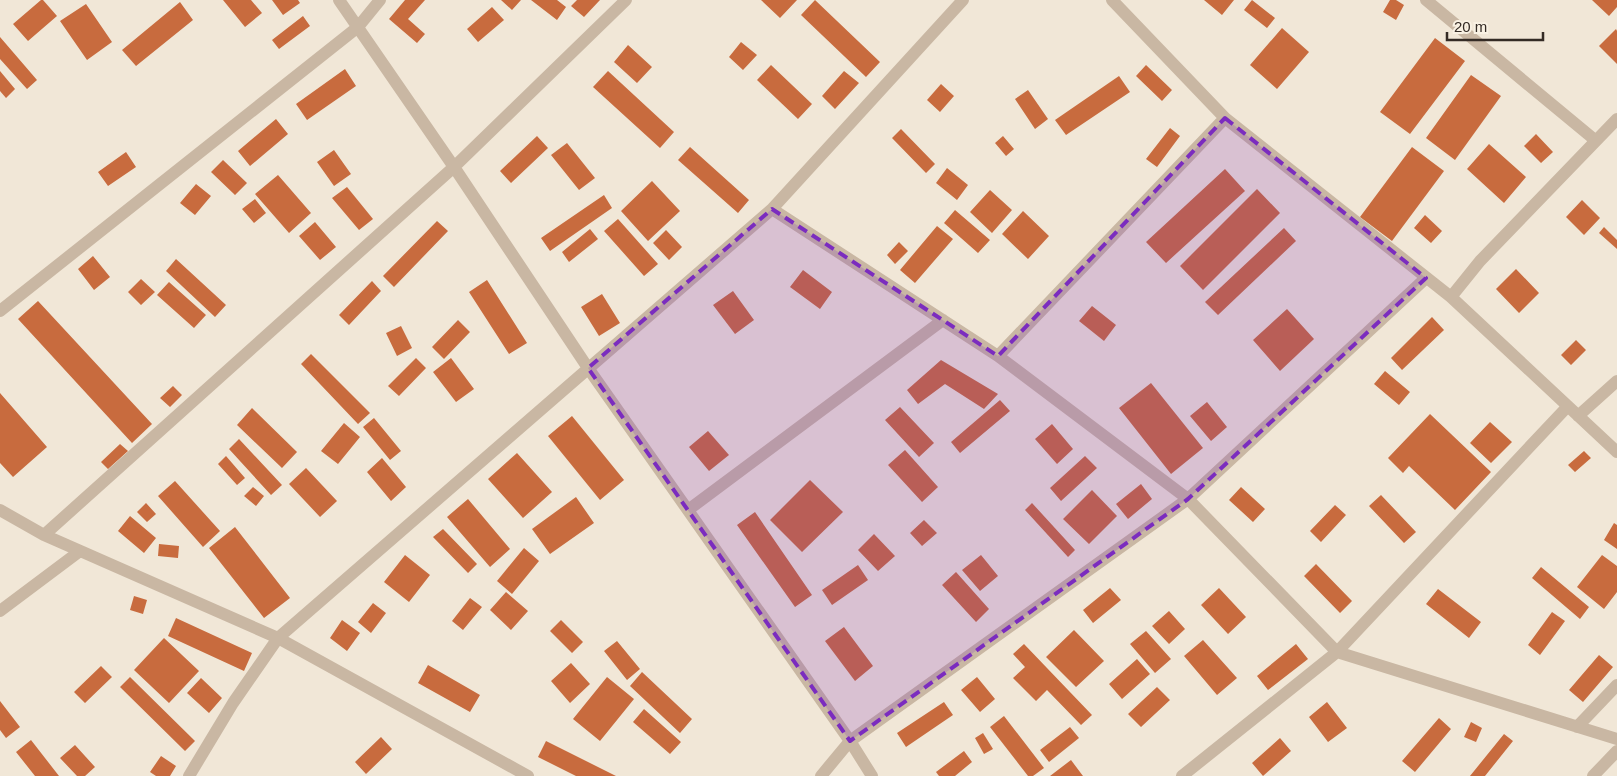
<svg xmlns="http://www.w3.org/2000/svg" width="1617" height="776" viewBox="0 0 1617 776" font-family="Helvetica,sans-serif">
<rect width="100%" height="100%" fill="#f1e7d7"/>
<path fill="#c86b3e" d="M 41,0 L 43,0 L 57,16 L 28,41 L 13,24 Z
M 223,0 L 251,0 L 262,13 L 245,27 Z
M 272,0 L 298,0 L 300,3 L 283,15 Z
M 405,0 L 425,0 L 408,19 L 425,34 L 417,43 L 389,19 Z
M 501,0 L 521,0 L 512,10 Z
M 531,0 L 557,0 L 566,7 L 557,20 Z
M 577,0 L 600,0 L 584,17 L 571,6 Z
M 761,0 L 797,0 L 780,18 Z
M 815,0 L 880,62 L 866,77 L 801,15 Z
M 1204,0 L 1234,0 L 1222,15 Z
M 1252,0 L 1275,18 L 1267,28 L 1244,10 Z
M 1390,0 L 1396,0 L 1404,5 L 1396,20 L 1383,12 Z
M 1592,0 L 1617,0 L 1617,7 L 1609,16 Z
M 180,2 L 193,20 L 136,66 L 122,50 Z
M 86,4 L 112,42 L 87,60 L 60,21 Z
M 492,7 L 504,20 L 478,42 L 467,29 Z
M 303,16 L 310,26 L 279,49 L 272,40 Z
M 1282,28 L 1309,52 L 1277,89 L 1250,65 Z
M 1616,29 L 1617,31 L 1617,64 L 1599,46 Z
M 0,37 L 37,80 L 27,89 L 0,59 Z
M 1435,38 L 1465,61 L 1410,134 L 1380,112 Z
M 741,42 L 757,55 L 743,70 L 729,57 Z
M 628,45 L 652,67 L 637,83 L 614,62 Z
M 771,65 L 812,104 L 798,119 L 757,80 Z
M 1146,65 L 1172,90 L 1162,101 L 1136,76 Z
M 345,69 L 356,86 L 307,120 L 296,104 Z
M 0,71 L 15,89 L 6,98 L 0,91 Z
M 608,71 L 674,132 L 660,148 L 593,87 Z
M 844,71 L 859,83 L 835,109 L 822,96 Z
M 1471,75 L 1501,96 L 1455,160 L 1426,138 Z
M 1119,76 L 1130,92 L 1066,135 L 1055,120 Z
M 941,84 L 954,96 L 940,112 L 927,100 Z
M 1028,90 L 1048,119 L 1035,129 L 1015,99 Z
M 276,119 L 288,134 L 250,166 L 238,151 Z
M 1170,128 L 1180,136 L 1157,167 L 1146,159 Z
M 901,129 L 935,164 L 926,173 L 892,138 Z
M 1536,134 L 1553,152 L 1541,163 L 1524,146 Z
M 537,136 L 548,148 L 511,183 L 500,171 Z
M 1003,136 L 1014,149 L 1006,156 L 995,143 Z
M 567,143 L 595,178 L 579,190 L 551,155 Z
M 1489,144 L 1526,177 L 1504,203 L 1467,169 Z
M 690,147 L 749,200 L 738,213 L 678,160 Z
M 1412,147 L 1444,171 L 1392,241 L 1360,217 Z
M 334,150 L 351,174 L 334,186 L 317,162 Z
M 126,152 L 136,167 L 108,186 L 98,172 Z
M 223,160 L 247,183 L 235,195 L 211,172 Z
M 947,168 L 968,185 L 957,200 L 936,183 Z
M 1225,169 L 1245,191 L 1166,263 L 1146,242 Z
M 278,175 L 311,213 L 289,233 L 255,194 Z
M 652,181 L 680,211 L 648,241 L 621,211 Z
M 196,184 L 211,196 L 195,215 L 180,203 Z
M 347,187 L 373,219 L 359,230 L 332,198 Z
M 1257,189 L 1280,213 L 1203,290 L 1180,266 Z
M 990,190 L 1012,210 L 992,233 L 970,212 Z
M 604,195 L 612,208 L 550,251 L 541,238 Z
M 255,199 L 266,213 L 254,223 L 242,209 Z
M 1582,200 L 1600,218 L 1584,235 L 1566,217 Z
M 955,210 L 990,240 L 978,253 L 944,223 Z
M 1023,211 L 1049,236 L 1028,259 L 1002,234 Z
M 1425,215 L 1442,231 L 1431,243 L 1414,228 Z
M 618,219 L 658,264 L 644,276 L 604,231 Z
M 437,221 L 448,231 L 394,287 L 383,276 Z
M 315,222 L 336,247 L 320,260 L 299,236 Z
M 937,226 L 953,239 L 915,283 L 900,270 Z
M 1604,227 L 1617,240 L 1617,249 L 1599,233 Z
M 1284,228 L 1296,241 L 1218,315 L 1205,302 Z
M 590,229 L 598,239 L 569,262 L 562,252 Z
M 666,230 L 682,247 L 669,260 L 653,243 Z
M 899,242 L 908,251 L 895,264 L 887,255 Z
M 93,256 L 110,277 L 94,290 L 78,269 Z
M 176,259 L 226,305 L 215,317 L 166,271 Z
M 1516,269 L 1539,293 L 1519,313 L 1496,289 Z
M 803,270 L 832,292 L 820,309 L 790,287 Z
M 141,279 L 155,292 L 141,305 L 128,292 Z
M 487,280 L 527,343 L 509,354 L 469,292 Z
M 372,281 L 381,291 L 349,325 L 339,315 Z
M 169,282 L 206,315 L 194,328 L 157,295 Z
M 733,291 L 754,320 L 735,334 L 713,305 Z
M 602,294 L 620,323 L 599,336 L 581,307 Z
M 38,301 L 152,424 L 132,443 L 18,319 Z
M 1092,306 L 1116,325 L 1104,341 L 1079,321 Z
M 1287,309 L 1314,339 L 1280,371 L 1253,340 Z
M 1432,317 L 1444,330 L 1402,370 L 1391,358 Z
M 458,320 L 470,332 L 444,359 L 432,347 Z
M 401,326 L 412,348 L 397,356 L 386,333 Z
M 1576,340 L 1586,350 L 1571,365 L 1561,355 Z
M 311,354 L 370,413 L 358,424 L 301,364 Z
M 416,358 L 426,368 L 399,396 L 388,386 Z
M 451,358 L 474,389 L 456,402 L 433,372 Z
M 941,360 L 998,394 L 984,409 L 945,384 L 918,404 L 907,390 Z
M 1385,371 L 1410,392 L 1399,405 L 1374,384 Z
M 1151,383 L 1203,448 L 1171,474 L 1119,408 Z
M 173,386 L 182,395 L 170,407 L 160,398 Z
M 0,393 L 47,447 L 13,477 L 0,463 Z
M 1000,400 L 1010,411 L 960,453 L 951,442 Z
M 1207,402 L 1227,427 L 1211,441 L 1190,416 Z
M 900,407 L 934,443 L 919,457 L 885,420 Z
M 252,408 L 297,452 L 282,468 L 237,425 Z
M 1430,414 L 1491,472 L 1455,510 L 1409,466 L 1403,473 L 1388,458 Z
M 572,416 L 624,480 L 600,500 L 548,436 Z
M 374,418 L 401,451 L 390,460 L 363,427 Z
M 1490,422 L 1512,442 L 1491,463 L 1470,443 Z
M 344,423 L 360,437 L 338,464 L 321,451 Z
M 1052,424 L 1073,449 L 1057,464 L 1035,439 Z
M 708,431 L 729,455 L 709,471 L 689,447 Z
M 239,439 L 282,485 L 271,495 L 229,449 Z
M 120,444 L 128,451 L 108,469 L 101,462 Z
M 905,450 L 938,487 L 922,502 L 888,465 Z
M 1584,451 L 1591,458 L 1575,472 L 1568,465 Z
M 517,453 L 552,492 L 523,518 L 488,479 Z
M 226,456 L 245,478 L 237,485 L 218,464 Z
M 1085,456 L 1097,468 L 1061,501 L 1050,488 Z
M 382,458 L 406,487 L 391,501 L 367,472 Z
M 306,468 L 337,501 L 320,517 L 289,484 Z
M 810,480 L 843,512 L 802,552 L 770,520 Z
M 175,481 L 220,531 L 203,547 L 158,496 Z
M 1141,484 L 1152,499 L 1128,519 L 1116,504 Z
M 253,487 L 264,496 L 256,506 L 244,496 Z
M 1241,487 L 1265,509 L 1253,522 L 1229,500 Z
M 1092,490 L 1117,516 L 1089,544 L 1063,519 Z
M 1381,495 L 1416,532 L 1404,543 L 1369,506 Z
M 576,497 L 594,523 L 550,554 L 532,529 Z
M 468,499 L 510,549 L 490,567 L 447,517 Z
M 146,503 L 156,514 L 147,522 L 137,512 Z
M 1032,503 L 1075,550 L 1068,557 L 1025,510 Z
M 1335,505 L 1346,515 L 1321,542 L 1310,531 Z
M 755,512 L 812,595 L 795,607 L 737,525 Z
M 130,516 L 156,538 L 144,553 L 118,531 Z
M 924,520 L 937,533 L 922,546 L 910,533 Z
M 1614,523 L 1617,525 L 1617,549 L 1604,540 Z
M 235,527 L 290,598 L 264,618 L 209,548 Z
M 443,529 L 477,564 L 468,573 L 433,537 Z
M 874,534 L 895,556 L 878,571 L 858,550 Z
M 159,544 L 179,546 L 178,558 L 158,556 Z
M 524,548 L 539,561 L 512,594 L 497,581 Z
M 405,555 L 430,575 L 409,602 L 384,582 Z
M 981,555 L 998,576 L 980,591 L 962,570 Z
M 1602,555 L 1617,566 L 1617,592 L 1604,609 L 1577,587 Z
M 1316,564 L 1352,601 L 1340,613 L 1304,576 Z
M 858,565 L 868,580 L 832,605 L 822,590 Z
M 1541,567 L 1589,607 L 1580,619 L 1532,578 Z
M 956,572 L 989,609 L 976,622 L 942,585 Z
M 1110,588 L 1121,600 L 1093,623 L 1083,610 Z
M 1219,588 L 1246,617 L 1228,634 L 1201,605 Z
M 1438,589 L 1481,622 L 1469,638 L 1426,604 Z
M 506,592 L 528,611 L 511,630 L 490,610 Z
M 134,596 L 147,600 L 143,614 L 130,610 Z
M 470,598 L 482,607 L 463,630 L 452,621 Z
M 373,603 L 386,613 L 371,633 L 358,622 Z
M 1169,611 L 1185,629 L 1169,644 L 1152,626 Z
M 1552,612 L 1565,621 L 1540,655 L 1528,645 Z
M 176,618 L 252,653 L 244,671 L 168,636 Z
M 342,620 L 360,633 L 347,651 L 330,638 Z
M 561,620 L 583,642 L 572,653 L 550,631 Z
M 844,627 L 873,666 L 855,681 L 825,641 Z
M 1074,630 L 1104,661 L 1076,687 L 1046,657 Z
M 1146,631 L 1171,659 L 1155,673 L 1130,644 Z
M 164,638 L 199,671 L 169,703 L 134,670 Z
M 1203,640 L 1237,678 L 1217,695 L 1184,656 Z
M 617,641 L 640,669 L 627,680 L 604,651 Z
M 1024,644 L 1092,715 L 1081,725 L 1047,690 L 1036,701 L 1013,678 L 1025,667 L 1013,654 Z
M 1296,644 L 1308,659 L 1268,690 L 1257,676 Z
M 1599,655 L 1613,667 L 1583,702 L 1569,690 Z
M 1137,659 L 1150,674 L 1122,699 L 1109,684 Z
M 571,663 L 590,684 L 570,703 L 551,681 Z
M 428,665 L 480,695 L 470,712 L 418,683 Z
M 101,666 L 112,677 L 85,703 L 74,692 Z
M 642,672 L 692,719 L 680,733 L 630,686 Z
M 130,677 L 195,741 L 185,751 L 120,687 Z
M 607,677 L 634,699 L 600,741 L 573,719 Z
M 977,677 L 995,699 L 980,712 L 961,690 Z
M 201,678 L 222,698 L 209,713 L 187,693 Z
M 1157,687 L 1170,700 L 1141,727 L 1128,714 Z
M 0,701 L 20,727 L 6,738 L 0,730 Z
M 944,702 L 953,715 L 906,747 L 897,733 Z
M 1327,702 L 1347,728 L 1328,742 L 1309,717 Z
M 644,709 L 681,742 L 670,754 L 633,722 Z
M 1004,716 L 1044,768 L 1033,776 L 1028,776 L 990,727 Z
M 1439,718 L 1451,729 L 1415,772 L 1402,761 Z
M 1471,722 L 1482,728 L 1476,742 L 1464,737 Z
M 1070,727 L 1079,738 L 1049,762 L 1040,750 Z
M 983,733 L 993,749 L 984,754 L 975,738 Z
M 1504,734 L 1513,741 L 1485,776 L 1470,776 Z
M 381,737 L 392,749 L 366,774 L 355,762 Z
M 1280,738 L 1291,751 L 1263,776 L 1252,763 Z
M 31,740 L 59,776 L 35,776 L 16,752 Z
M 546,741 L 616,776 L 576,776 L 538,757 Z
M 75,745 L 95,767 L 85,776 L 77,776 L 60,758 Z
M 964,751 L 972,762 L 955,776 L 939,776 L 936,772 Z
M 161,756 L 176,766 L 170,776 L 156,776 L 150,772 Z
M 1071,760 L 1083,776 L 1050,776 Z"/>
<g fill="none" stroke-linecap="round" stroke-linejoin="round">
<path stroke="#c9b7a3" stroke-width="12" d="M 339,0 L 454,167 L 588,368 L 850,741 L 872,776
M 1112,0 L 1225,118 L 1451,297 L 1480,261 L 1617,119
M 1426,0 L 1595,140
M 772,209 L 998,356 L 1188,499 L 1337,652 L 1617,739
M 1451,297 L 1617,452
M 0,311 L 358,27 L 380,0
M 998,356 L 1225,118
M 1578,416 L 1617,381
M 0,510 L 44,535 L 278,638 L 528,776
M 688,510 L 943,320
M 44,535 L 454,167 L 626,0
M 0,611 L 80,551
M 1577,727 L 1617,685
M 189,776 L 233,703 L 278,638 L 772,209 L 963,0
M 821,776 L 850,741 L 1188,499 L 1426,278
M 1182,776 L 1337,652 L 1568,406
M 1593,776 L 1617,751"/>
</g>
<path fill="#7b2cbf" fill-opacity="0.2" stroke="#7b2cbf" stroke-width="4" stroke-dasharray="10 6" stroke-linejoin="round" d="M 1225,118 L 1426,278 L 1188,499 L 850,741 L 588,368 L 772,209 L 998,356 Z"/>
<path d="M1447 32v8h96v-8" fill="none" stroke="#342b25" stroke-width="2.5"/>
<text x="1454" y="32" font-size="15" fill="#342b25" stroke="#f9f1e3" stroke-width="4" paint-order="stroke">20 m</text>
</svg>
